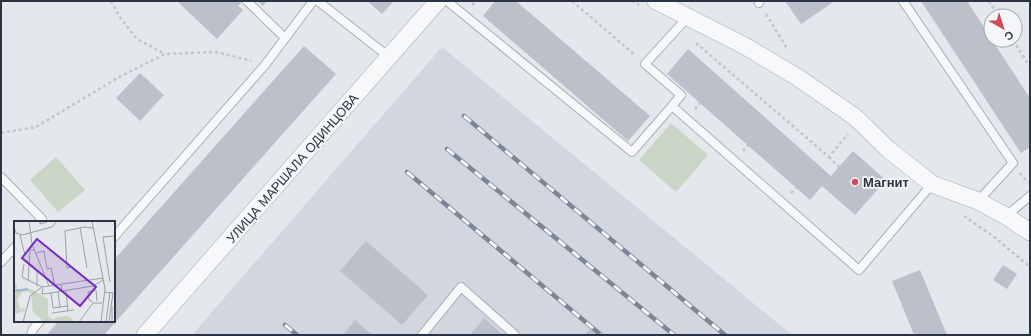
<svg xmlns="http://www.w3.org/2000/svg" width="1031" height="336" viewBox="0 0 1031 336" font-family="'Work Sans',sans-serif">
<rect width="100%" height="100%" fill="#e4e7ec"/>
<path fill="#d2d6de" d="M 442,47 L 792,335 L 192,335 Z"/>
<path fill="#c9d6c5" d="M 671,123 L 708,155 L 676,192 L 639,160 Z
M 56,157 L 85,190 L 58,212 L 30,180 Z"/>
<path fill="#bbc0ca" d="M 177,1 L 243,1 L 238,6 L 243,10 L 217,39 Z
M 258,1 L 267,1 L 263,6 Z
M 367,1 L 394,1 L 382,14 Z
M 495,1 L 516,1 L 650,116 L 628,141 L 483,16 Z
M 785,1 L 831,1 L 832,3 L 801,24 Z
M 921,1 L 967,1 L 991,38 L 991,40 L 992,40 L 1030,98 L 1030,147 L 1021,153 Z
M 304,46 L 336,74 L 104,335 L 50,335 L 48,333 L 59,321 L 114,321 L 114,260 Z
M 688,49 L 831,176 L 853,151 L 886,180 L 855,215 L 822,186 L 810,200 L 667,74 Z
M 140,73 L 164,95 L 140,121 L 116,98 Z
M 366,241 L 428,295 L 402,325 L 340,271 Z
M 1003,265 L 1017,274 L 1007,289 L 993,280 Z
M 920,270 L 947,335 L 914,335 L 892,281 Z
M 484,318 L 503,335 L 470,335 Z
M 355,320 L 372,335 L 343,335 Z
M 590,329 L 597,335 L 585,335 Z"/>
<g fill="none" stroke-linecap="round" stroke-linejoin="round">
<g stroke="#a9aeb7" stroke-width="10">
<path id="lane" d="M 247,1 L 285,38
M 318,1 L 389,57
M 447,1 L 632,152 L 672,106 L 859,270 L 932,184
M 758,1 L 759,3
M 903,1 L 1013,163 L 978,201
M 672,106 L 681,95 L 645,64 L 687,18
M 1,177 L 42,219 L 39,222
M 1006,216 L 1030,196
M 114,237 L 265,65 L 313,1
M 1,262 L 15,247
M 31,335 L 33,329 L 40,321
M 422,335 L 461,287 L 515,335"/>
</g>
<g stroke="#a9aeb7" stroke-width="18">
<path id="street" d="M 656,1 L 745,46 L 797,77 L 855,117 L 889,150 L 932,184 L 978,201 L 1006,216 L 1030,232
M 145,335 L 438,1"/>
</g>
<path stroke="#c2c5cb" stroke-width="2.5" stroke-dasharray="3 3" stroke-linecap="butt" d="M 111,1 L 121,19 L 137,39 L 165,54
M 572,1 L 635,55
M 632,1 L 639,5
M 989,1 L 998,16
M 472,5 L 476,1
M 766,14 L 788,50
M 1013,40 L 1030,67
M 696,43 L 829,157 L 848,134
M 695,109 L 700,103
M 1,133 L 36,127 L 121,76 L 165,54 L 216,52 L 251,61
M 743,151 L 748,145
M 829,157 L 839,167
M 1020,173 L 1028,183
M 791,193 L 796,188
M 964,216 L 993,236 L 1030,267"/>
<use href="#lane" stroke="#f7f8fa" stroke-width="8"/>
<use href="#street" stroke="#f7f8fa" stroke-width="17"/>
<g stroke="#7d8696" stroke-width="4.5">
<path id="rail" d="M 464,116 L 725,335
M 447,149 L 674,335
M 407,172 L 601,335
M 285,325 L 297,335"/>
</g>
<use href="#rail" stroke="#f4f6f9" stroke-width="3" stroke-dasharray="9" stroke-linecap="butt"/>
</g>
<circle fill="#d1495b" stroke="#f4f6f9" stroke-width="1.5" cx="855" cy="182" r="4"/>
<g text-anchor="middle" stroke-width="3.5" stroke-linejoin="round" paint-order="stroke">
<g font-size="13" fill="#2b3445" stroke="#f4f6f9">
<text transform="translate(292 168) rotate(-49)" y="5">УЛИЦА МАРШАЛА ОДИНЦОВА</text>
</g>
<g font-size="13" font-weight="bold" fill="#2b3445" stroke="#f4f6f9" text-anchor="start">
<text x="863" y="187">Магнит</text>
</g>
</g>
<g transform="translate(14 221)">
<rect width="101" height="101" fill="#e4e7ec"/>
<path d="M 0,60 L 3,64 L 3,68 L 17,68 L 34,78 L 34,95 L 40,99 L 42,96 L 54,95 L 59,98 L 58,101 L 26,101 L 28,99 L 19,91 L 17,72 L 13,71 L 9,71 L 3,79 L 7,89 L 9,87 L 11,90 L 0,93 Z" fill="#c9d6c5"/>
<path fill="none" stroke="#9fb4cc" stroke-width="2" d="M 0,70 L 14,68"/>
<path fill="none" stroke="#9a9fa9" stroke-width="1" d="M 15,0 L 18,23 L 35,65M 26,0 L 26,3 L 35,0M 78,0 L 91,68 L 87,101M 0,6 L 2,12 L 8,14 L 38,6 L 43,0M 66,6 L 73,47M 6,14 L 11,34M 22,32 L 30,30 L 33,48 L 37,47 L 41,65M 10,43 L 8,56 L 28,66 L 89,57M 58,46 L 53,47 L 51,10 L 70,6 L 79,7M 14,60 L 16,29 L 20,29M 96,61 L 89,16 L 101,15M 47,64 L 48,70 L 37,72 L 39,87 L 53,85M 23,65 L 23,50M 29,67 L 28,73 L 37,72M 48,70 L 79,65 L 89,59M 52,70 L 54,90M 44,71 L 46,86M 91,71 L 99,72 L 95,101M 79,81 L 75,79 L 74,71 L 82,69 L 83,80M 98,85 L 98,101M 38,92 L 60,89M 9,101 L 16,75 L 28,66M 65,101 L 79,82 L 88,82M 92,101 L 96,71"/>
<path fill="#7b2cbf" fill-opacity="0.15" stroke="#7b2cbf" stroke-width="2" d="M 23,18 L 82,66 L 66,85 L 8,37 Z"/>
<rect width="101" height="101" fill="none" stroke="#2b3445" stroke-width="2"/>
</g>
<rect width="1031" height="336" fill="none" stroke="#2b3445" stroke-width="4"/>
<g transform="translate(1003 28) rotate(141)"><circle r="19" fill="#f4f6f9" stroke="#a4a8b1"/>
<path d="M0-3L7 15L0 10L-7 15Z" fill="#d1495b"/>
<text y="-6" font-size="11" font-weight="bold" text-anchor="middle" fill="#2b3445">С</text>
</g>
</svg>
